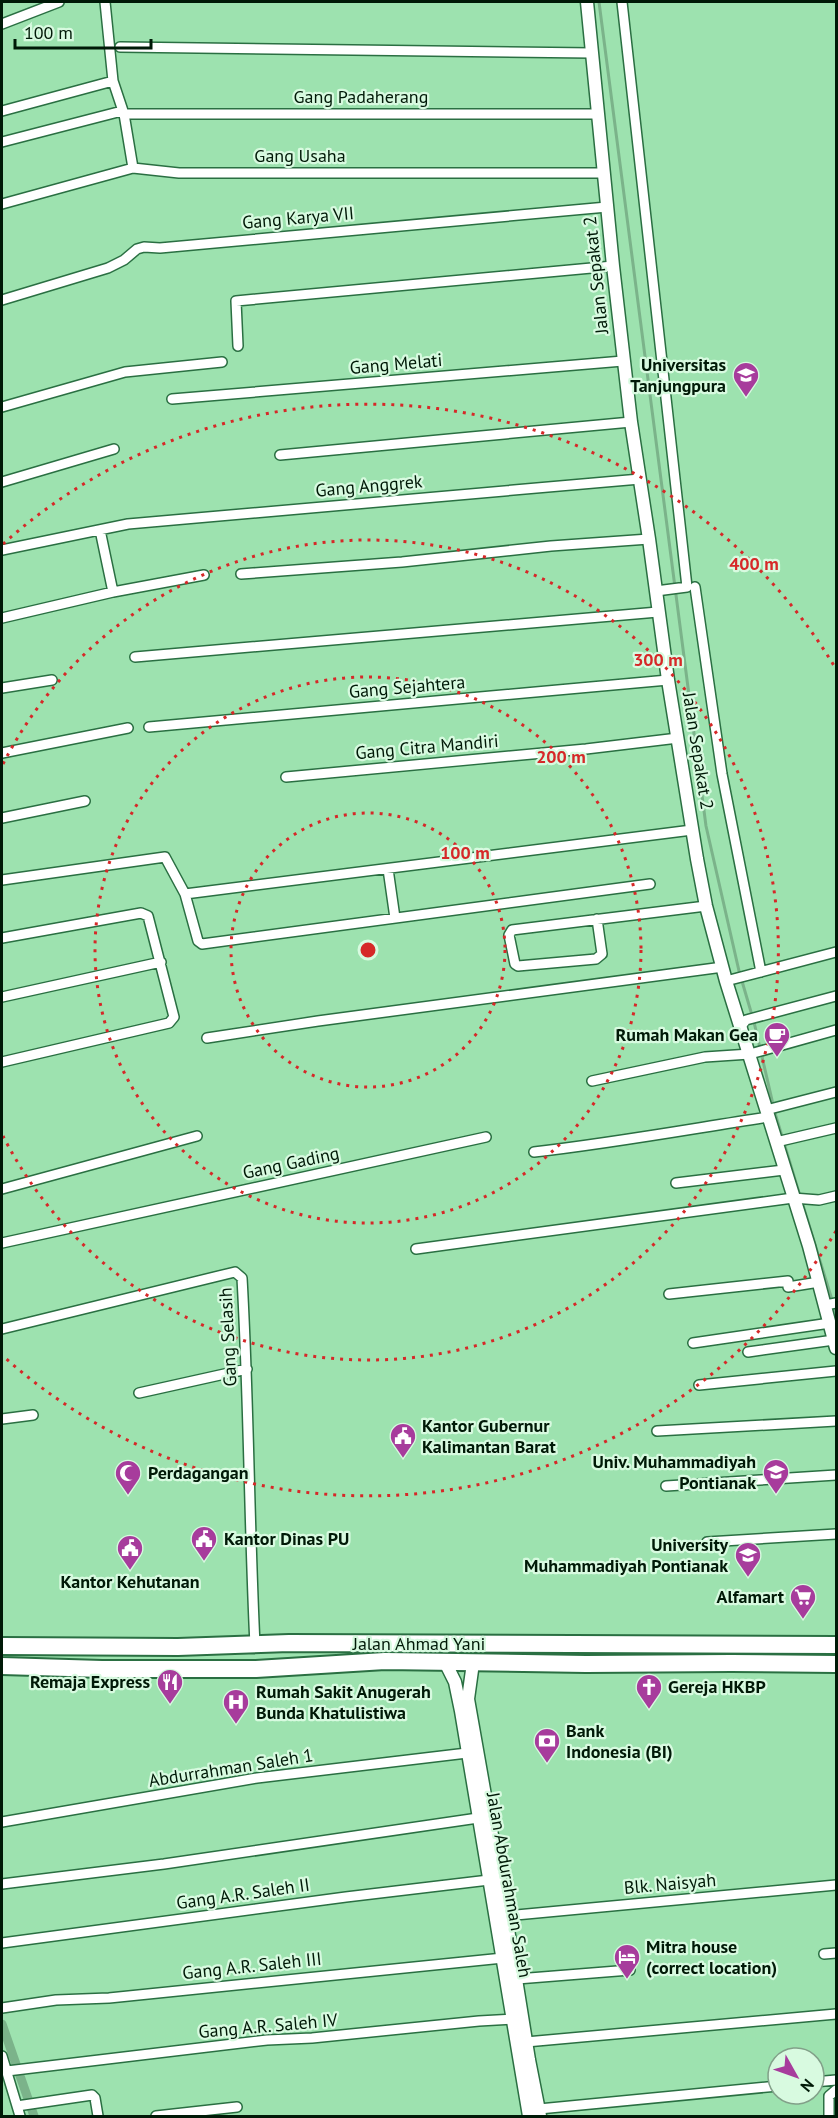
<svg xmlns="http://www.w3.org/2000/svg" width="838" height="2118" viewBox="0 0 838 2118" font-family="'PT Sans',sans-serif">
<rect width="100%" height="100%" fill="#9de2af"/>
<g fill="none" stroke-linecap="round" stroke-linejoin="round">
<path stroke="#7bb38a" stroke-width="3" d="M 599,2 L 706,826 L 739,971 L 754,1022 L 775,1113 L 800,1196
M 802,1202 L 836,1313"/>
<path stroke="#7bb38a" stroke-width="9" d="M 2,2024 L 34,2116"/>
<g stroke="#2a6f42" stroke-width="12">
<path id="minor" d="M 105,2 L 113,81 L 124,114 L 133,168
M 622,2 L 687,587 L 656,591
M 2,24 L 59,2
M 120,47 L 592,53
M 2,111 L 113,81
M 124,114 L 598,114
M 2,142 L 122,111
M 2,204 L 133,168 L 179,173 L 604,173
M 2,300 L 108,268 L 124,260 L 137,249 L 144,247 L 160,248 L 607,207
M 238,346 L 236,301 L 613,266
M 172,399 L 623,361
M 2,407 L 125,372 L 222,362
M 280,455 L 631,422
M 2,482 L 114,449
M 100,530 L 113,592
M 2,550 L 128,524 L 640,479
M 241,574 L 402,562 L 551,546 L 649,539
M 695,587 L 722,774 L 761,972
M 2,618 L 113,592 L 204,575
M 135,657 L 658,612
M 2,688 L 52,680
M 149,727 L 668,680
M 2,753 L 128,728
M 286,777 L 586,749 L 678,738
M 2,818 L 85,801
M 388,869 L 395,918
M 2,880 L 165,857 L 185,894 L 198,941 L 202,944 L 650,884
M 185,894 L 692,830
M 597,919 L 602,954 L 596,959 L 518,966 L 515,964 L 509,935 L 512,930 L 706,906
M 2,938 L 141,913 L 148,916 L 174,1017 L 169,1023 L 2,1062
M 726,981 L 836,952
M 2,997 L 161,962
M 741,1026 L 746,1020 L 836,996
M 207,1038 L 318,1021 L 723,967
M 592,1081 L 705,1057 L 750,1054 L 836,1030
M 766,1110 L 836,1092
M 776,1142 L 836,1128
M 534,1152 C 613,1143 690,1129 768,1117
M 676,1183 L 784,1170
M 2,1189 L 197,1136
M 2,1243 L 486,1137
M 416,1249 L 793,1198 L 819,1200 L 836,1196
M 669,1294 L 788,1281 L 788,1287 L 819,1282
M 825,1305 L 836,1303
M 2,1329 L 235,1272 L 242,1278 C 249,1401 249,1523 255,1645
M 693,1343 L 830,1323
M 748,1352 L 834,1340
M 699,1385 L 836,1371
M 139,1393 L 247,1369
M 2,1419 L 33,1415
M 657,1431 L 836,1421
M 666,1486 L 836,1475
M 707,1542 L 836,1534
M 2,1822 L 257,1778 L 467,1753
M 2,1884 L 164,1864 L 478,1818
M 506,1916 L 836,1885
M 2,1943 L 346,1897 L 489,1880
M 824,1954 L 836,1953
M 517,1979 L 630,1970
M 2,2008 L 56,2000 L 109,1998 L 503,1958
M 526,2042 L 836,2014
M 2,2056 L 20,2116
M 7,2071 L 267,2040 L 312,2038 L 479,2021 L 514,2019
M 814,2082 L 836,2080
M 17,2106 L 92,2095 L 95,2098 L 98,2116
M 539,2109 L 778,2086
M 156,2116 L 237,2107
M 829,2116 L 829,2096 L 836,2090"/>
</g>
<g stroke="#2a6f42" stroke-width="15">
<path id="tertiary" d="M 587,2 L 613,266 L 631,422 L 649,539 L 668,680 L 697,859 L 706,906 L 726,981 L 809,1246 L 836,1348
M 445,1662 L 455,1682 L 461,1711 L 529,2116
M 473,1663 L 468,1699 L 502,1892 L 529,2060 L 540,2116"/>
</g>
<g stroke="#2a6f42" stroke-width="20">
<path id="trunk" d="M 2,1646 L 178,1647 L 289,1643 L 836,1645
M 2,1666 L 102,1669 L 256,1669 L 385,1661 L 586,1664 L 731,1663 L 836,1664"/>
</g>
<use href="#minor" stroke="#fff" stroke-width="9"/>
<use href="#tertiary" stroke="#fff" stroke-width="12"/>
<use href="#trunk" stroke="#fff" stroke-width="16"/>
</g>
<g fill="none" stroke="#d62828" stroke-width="3" stroke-dasharray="3 6">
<circle cx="368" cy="950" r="137"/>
<circle cx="368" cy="950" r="273"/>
<path d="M3 764A410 410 0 1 1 3 1136"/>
<path d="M836 1231A546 546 0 0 1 3 1356M3 544A546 546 0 0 1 836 669"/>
</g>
<defs>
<g id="university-pin" transform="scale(1.35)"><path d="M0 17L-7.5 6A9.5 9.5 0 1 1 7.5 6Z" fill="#a73c9c" stroke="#d8fae0"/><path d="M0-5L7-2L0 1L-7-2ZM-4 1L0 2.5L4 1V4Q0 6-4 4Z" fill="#fff"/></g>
<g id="cafe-pin" transform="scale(1.35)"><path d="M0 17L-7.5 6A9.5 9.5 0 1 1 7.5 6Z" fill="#a73c9c" stroke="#d8fae0"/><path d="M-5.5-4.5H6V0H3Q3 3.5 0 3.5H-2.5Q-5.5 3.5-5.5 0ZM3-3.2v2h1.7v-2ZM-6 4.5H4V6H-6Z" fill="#fff"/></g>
<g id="civic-pin" transform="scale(1.35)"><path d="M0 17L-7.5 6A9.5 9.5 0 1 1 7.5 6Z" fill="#a73c9c" stroke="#d8fae0"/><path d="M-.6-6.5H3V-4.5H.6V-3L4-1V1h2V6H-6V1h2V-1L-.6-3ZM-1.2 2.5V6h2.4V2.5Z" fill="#fff"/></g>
<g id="mosque-pin" transform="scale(1.35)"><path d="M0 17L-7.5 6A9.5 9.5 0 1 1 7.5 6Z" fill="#a73c9c" stroke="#d8fae0"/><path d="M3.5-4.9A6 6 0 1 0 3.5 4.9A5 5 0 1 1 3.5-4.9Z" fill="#fff"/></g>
<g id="supermarket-pin" transform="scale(1.35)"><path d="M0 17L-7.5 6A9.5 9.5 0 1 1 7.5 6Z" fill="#a73c9c" stroke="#d8fae0"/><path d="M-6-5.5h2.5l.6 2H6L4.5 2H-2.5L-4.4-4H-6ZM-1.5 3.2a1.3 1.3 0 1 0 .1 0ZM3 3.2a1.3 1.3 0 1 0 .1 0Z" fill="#fff"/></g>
<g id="restaurant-pin" transform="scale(1.35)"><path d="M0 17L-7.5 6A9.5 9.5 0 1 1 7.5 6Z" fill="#a73c9c" stroke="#d8fae0"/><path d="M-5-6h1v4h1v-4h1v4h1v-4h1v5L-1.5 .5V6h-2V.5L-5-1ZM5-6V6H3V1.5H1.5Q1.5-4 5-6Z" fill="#fff"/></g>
<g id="church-pin" transform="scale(1.35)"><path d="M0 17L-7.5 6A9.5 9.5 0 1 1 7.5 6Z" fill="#a73c9c" stroke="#d8fae0"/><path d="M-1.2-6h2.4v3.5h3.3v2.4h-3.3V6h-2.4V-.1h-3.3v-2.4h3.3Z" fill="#fff"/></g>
<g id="hospital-pin" transform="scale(1.35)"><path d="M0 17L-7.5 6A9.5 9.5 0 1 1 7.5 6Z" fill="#a73c9c" stroke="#d8fae0"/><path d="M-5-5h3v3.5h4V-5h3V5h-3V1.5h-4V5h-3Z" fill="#fff"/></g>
<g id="bank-pin" transform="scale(1.35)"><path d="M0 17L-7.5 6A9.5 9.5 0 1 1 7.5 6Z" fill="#a73c9c" stroke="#d8fae0"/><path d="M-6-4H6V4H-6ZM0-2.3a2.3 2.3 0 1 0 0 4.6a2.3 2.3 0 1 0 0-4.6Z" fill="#fff"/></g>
<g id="hotel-pin" transform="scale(1.35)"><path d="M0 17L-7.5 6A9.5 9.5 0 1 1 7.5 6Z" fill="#a73c9c" stroke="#d8fae0"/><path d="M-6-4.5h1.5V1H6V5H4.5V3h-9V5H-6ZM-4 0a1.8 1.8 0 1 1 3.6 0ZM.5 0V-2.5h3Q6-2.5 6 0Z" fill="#fff"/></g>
</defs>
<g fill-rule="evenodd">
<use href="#university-pin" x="746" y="375"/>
<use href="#cafe-pin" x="777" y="1035"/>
<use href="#civic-pin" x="403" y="1436"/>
<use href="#university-pin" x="776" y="1472"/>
<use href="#mosque-pin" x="128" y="1473"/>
<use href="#civic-pin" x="204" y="1539"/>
<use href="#civic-pin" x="130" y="1548"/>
<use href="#university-pin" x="748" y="1555"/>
<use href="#supermarket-pin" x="803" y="1597"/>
<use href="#restaurant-pin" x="170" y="1682"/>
<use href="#church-pin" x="649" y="1687"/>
<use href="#hospital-pin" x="236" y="1702"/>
<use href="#bank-pin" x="547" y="1741"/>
<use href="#hotel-pin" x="627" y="1957"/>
</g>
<g text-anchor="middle" stroke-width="4.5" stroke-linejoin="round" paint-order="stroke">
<g font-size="18" fill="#001907" stroke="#d8fae0">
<text x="361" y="103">Gang Padaherang</text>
<text x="300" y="162">Gang Usaha</text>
<text transform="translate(298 218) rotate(-5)" y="6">Gang Karya VII</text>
<text transform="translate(596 275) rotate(-96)" y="6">Jalan Sepakat 2</text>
<text transform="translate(396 364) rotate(-5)" y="6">Gang Melati</text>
<text transform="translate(369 486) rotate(-5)" y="6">Gang Anggrek</text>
<text transform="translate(407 687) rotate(-5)" y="6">Gang Sejahtera</text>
<text transform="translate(427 747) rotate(-5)" y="6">Gang Citra Mandiri</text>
<text transform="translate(698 751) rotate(81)" y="6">Jalan Sepakat 2</text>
<text transform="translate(291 1163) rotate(-12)" y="6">Gang Gading</text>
<text transform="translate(228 1337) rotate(-93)" y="6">Gang Selasih</text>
<text x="419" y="1650">Jalan Ahmad Yani</text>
<text transform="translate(231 1768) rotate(-9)" y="6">Abdurrahman Saleh 1</text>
<text transform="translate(670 1884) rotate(-5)" y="6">Blk. Naisyah</text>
<text transform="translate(509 1885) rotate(80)" y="6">Jalan Abdurahman Saleh</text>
<text transform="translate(243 1894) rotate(-8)" y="6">Gang A.R. Saleh II</text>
<text transform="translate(252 1966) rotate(-6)" y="6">Gang A.R. Saleh III</text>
<text transform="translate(268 2026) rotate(-5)" y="6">Gang A.R. Saleh IV</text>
</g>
<g font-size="18" font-weight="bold" fill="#001907" stroke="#d8fae0" text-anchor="start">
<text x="726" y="371" text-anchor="end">Universitas<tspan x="726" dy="21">Tanjungpura</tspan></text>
<text x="758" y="1041" text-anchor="end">Rumah Makan Gea</text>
<text x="422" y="1432">Kantor Gubernur<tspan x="422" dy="21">Kalimantan Barat</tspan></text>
<text x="756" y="1468" text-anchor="end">Univ. Muhammadiyah<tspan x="756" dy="21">Pontianak</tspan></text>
<text x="148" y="1479">Perdagangan</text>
<text x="224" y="1545">Kantor Dinas PU</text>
<text x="728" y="1551" text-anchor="end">University<tspan x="728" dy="21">Muhammadiyah Pontianak</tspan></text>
<text x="130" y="1588" text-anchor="middle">Kantor Kehutanan</text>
<text x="784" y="1603" text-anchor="end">Alfamart</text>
<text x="150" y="1688" text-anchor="end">Remaja Express</text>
<text x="668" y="1693">Gereja HKBP</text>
<text x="256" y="1698">Rumah Sakit Anugerah<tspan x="256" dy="21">Bunda Khatulistiwa</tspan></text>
<text x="566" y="1737">Bank<tspan x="566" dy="21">Indonesia (BI)</tspan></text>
<text x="646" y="1953">Mitra house<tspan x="646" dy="21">(correct location)</tspan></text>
</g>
</g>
<circle cx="368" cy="950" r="9" fill="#d62828" stroke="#d8fae0" stroke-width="3"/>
<g font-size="18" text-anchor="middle" font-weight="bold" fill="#d62828" stroke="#d8fae0" stroke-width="4.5" stroke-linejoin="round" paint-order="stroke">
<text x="754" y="570">400 m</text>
<text x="658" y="666">300 m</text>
<text x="561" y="763">200 m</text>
<text x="465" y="859">100 m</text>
</g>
<rect width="838" height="2118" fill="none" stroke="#001907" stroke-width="6"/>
<g transform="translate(796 2076) rotate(130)"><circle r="28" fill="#d8fae0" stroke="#82a089" stroke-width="1.5"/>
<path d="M0-4.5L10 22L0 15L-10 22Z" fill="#a73c9c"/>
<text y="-9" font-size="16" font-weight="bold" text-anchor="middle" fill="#001907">N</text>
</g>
<path d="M15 39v9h136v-9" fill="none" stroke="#001907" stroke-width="3"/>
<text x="24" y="39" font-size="18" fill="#001907" stroke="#d8fae0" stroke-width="4.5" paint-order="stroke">100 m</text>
</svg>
